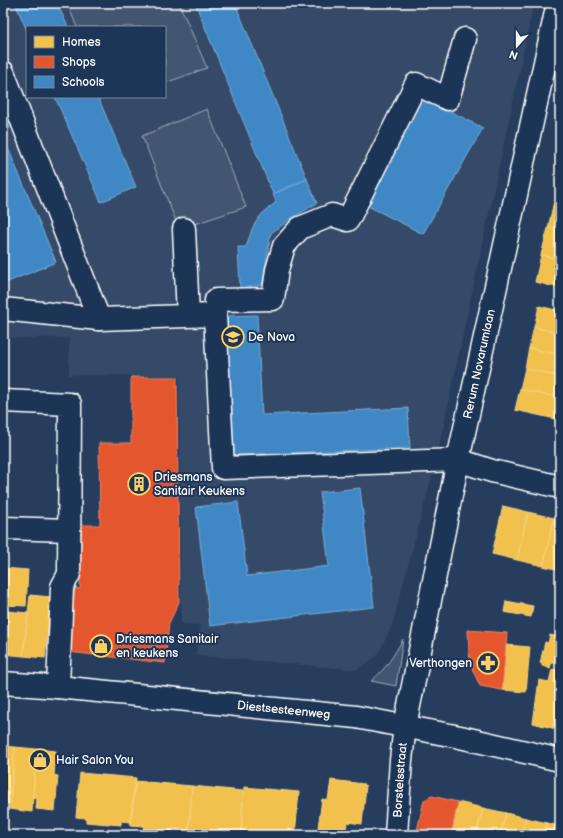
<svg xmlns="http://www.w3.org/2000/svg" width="563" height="838" viewBox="0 0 563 838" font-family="'Balsamiq Sans',sans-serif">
<rect width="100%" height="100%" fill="#263d5e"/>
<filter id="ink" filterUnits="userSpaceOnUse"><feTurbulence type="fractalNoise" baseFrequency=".025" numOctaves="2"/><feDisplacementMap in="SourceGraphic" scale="8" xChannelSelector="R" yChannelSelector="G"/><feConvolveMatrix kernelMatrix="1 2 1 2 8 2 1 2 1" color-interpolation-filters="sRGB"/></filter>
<g filter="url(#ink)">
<path fill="#344a68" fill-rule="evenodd" d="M 3,3 L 534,3 L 436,461 L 392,626 L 377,656 L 357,670 L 196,655 L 200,625 L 181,624 L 179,376 L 69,375 L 69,338 L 3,338 ZM 27,27 L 165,27 L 165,97 L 27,97 Z"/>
<path fill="#425672" stroke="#a0aab8" d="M 67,3 L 179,3 L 207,68 L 165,83 L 165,27 L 77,27 Z
M 207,109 L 246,207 L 179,229 L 142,136 Z
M 403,639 L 396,686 L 371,681 C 386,669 394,655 403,639 Z"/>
<path fill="#f2c14e" stroke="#f6d483" d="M 554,201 L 560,202 L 560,231 L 548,228 Z
M 548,228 L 560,231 L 560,259 L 541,255 Z
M 541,255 L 560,259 L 560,288 L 535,282 Z
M 539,306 L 560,311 L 560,333 L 534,327 Z
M 534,327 L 560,333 L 560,355 L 529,348 Z
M 529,348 L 560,355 L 560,377 L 525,368 Z
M 525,368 L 560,377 L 560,398 L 520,389 Z
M 520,389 L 560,398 L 560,420 L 515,410 Z
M 503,506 L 528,512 L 517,560 L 492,554 Z
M 528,512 L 554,518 L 543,566 L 517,560 Z
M 554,518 L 560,519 L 560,570 L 543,566 Z
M 3,568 L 28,570 L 26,606 L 3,605 Z
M 30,595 L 51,597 L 45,658 L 23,656 Z
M 506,601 L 533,606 L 531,617 L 504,612 Z
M 7,611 L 28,613 L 23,656 L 3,654 Z
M 550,635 L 560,637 L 560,664 L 552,662 L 550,668 L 542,666 L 542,664 L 540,663 L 545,642 L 548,643 Z
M 506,645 L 530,647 L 526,692 L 502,690 Z
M 552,669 L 560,671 L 560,685 L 556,696 L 560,697 L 552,728 L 533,723 L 539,680 L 549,682 Z
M 559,684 L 560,685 L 560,729 L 552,728 L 560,697 L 556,696 Z
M 3,746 L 15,747 L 10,804 L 4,803 Z
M 15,747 L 36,749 L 32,812 L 9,809 Z
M 36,749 L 56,751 L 54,775 L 58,776 L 55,811 L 36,809 L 37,798 L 33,798 Z
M 80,773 L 136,778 L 131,822 L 121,821 L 121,825 L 86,822 L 86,818 L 76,817 Z
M 331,780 L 364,784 L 366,786 L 362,824 L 347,822 L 345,835 L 317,835 L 322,799 L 328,800 Z
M 135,781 L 192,786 L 189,831 L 173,829 L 172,833 L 143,831 L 144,826 L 130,825 Z
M 192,786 L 243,791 L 241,835 L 198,835 L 198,831 L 189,831 Z
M 244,787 L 299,792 L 295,835 L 253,835 L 253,833 L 241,832 Z
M 458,802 L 483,808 L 476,835 L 451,835 Z
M 483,808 L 506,813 L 500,835 L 476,835 Z
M 506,813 L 526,818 L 522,835 L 500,835 Z
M 526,818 L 547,823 L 544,835 L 522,835 Z
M 547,823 L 560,826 L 560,835 L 544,835 Z"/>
<path fill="#e4572e" stroke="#ec896d" d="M 131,377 L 177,377 L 179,602 L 169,623 L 165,663 L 68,652 L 75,588 L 80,589 L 81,525 L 100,525 L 99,443 L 131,443 Z
M 468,630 L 507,633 L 502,690 L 480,686 L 473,671 L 469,654 Z
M 432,796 L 458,802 L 451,835 L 416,835 L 424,800 Z"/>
<path fill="#3f88c5" stroke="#79acd6" d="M 15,3 L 57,3 L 68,27 L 27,27 L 27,31 Z
M 195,3 L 235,3 L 307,179 L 273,194 Z
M 417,94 L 483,128 L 423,234 L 362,203 Z
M 55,97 L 98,97 L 136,187 L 101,202 Z
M 3,111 L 10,128 L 3,130 Z
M 3,136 L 56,262 L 3,284 Z
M 307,179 L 317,203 L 294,217 L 271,233 L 262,285 L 240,288 L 238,247 L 246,247 L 252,229 L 256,222 L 262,214 L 276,202 L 273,194 Z
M 257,315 L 262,415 L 408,408 L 410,448 L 230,455 L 224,316 Z
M 360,488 L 374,607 L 210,626 L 196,507 L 238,502 L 247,576 L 329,566 L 320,492 Z"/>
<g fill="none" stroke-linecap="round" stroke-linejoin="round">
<g stroke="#fff" stroke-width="25">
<g id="minor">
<path d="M 3,72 L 99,319"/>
<path d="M 184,229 L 188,315"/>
<path d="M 3,309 L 99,319 L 215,315 L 223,468 L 458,460 L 492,471 L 560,487"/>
<path d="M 215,315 L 216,300 L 273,299 L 277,270 L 284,246 L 300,228 L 332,215 L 348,220 L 416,84 L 448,99 L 465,39"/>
<path d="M 3,401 L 70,404 L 69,574 L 62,587 L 58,687"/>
<path d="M 3,528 L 69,530"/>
<path id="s1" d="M 396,835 L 401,760 L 405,726 L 458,460 L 558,3"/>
</g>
</g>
<g stroke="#fff" stroke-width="25">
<g id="major">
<path id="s2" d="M 3,683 L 58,687 L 356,717 L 460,737 L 560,760"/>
</g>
</g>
<use href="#minor" stroke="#1d3557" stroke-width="22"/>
<use href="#major" stroke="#1d3557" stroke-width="22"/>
</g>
</g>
<defs>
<g id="school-ring" transform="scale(1.15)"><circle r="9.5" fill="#1d3557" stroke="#ffd166" stroke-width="1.5"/><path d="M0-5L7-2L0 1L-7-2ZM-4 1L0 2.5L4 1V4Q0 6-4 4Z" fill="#ffd166"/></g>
<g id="building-ring" transform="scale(1.15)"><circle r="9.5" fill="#1d3557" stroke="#ffd166" stroke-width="1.5"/><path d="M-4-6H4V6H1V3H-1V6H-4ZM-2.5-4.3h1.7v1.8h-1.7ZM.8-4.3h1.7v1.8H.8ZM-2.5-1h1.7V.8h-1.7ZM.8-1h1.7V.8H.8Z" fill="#ffd166"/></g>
<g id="shop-ring" transform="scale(1.15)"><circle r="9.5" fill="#1d3557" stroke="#ffd166" stroke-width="1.5"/><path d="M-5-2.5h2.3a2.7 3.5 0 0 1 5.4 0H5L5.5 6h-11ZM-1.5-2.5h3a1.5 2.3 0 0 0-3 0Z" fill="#ffd166"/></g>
<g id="pharmacy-ring" transform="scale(1.15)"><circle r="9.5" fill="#1d3557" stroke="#ffd166" stroke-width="1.5"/><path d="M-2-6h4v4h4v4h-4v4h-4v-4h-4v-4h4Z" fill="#ffd166"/></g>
</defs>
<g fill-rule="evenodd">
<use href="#school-ring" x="233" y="337"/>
<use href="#building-ring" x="139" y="484"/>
<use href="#shop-ring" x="101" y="646"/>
<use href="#pharmacy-ring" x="488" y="663"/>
<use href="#shop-ring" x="40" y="760"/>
</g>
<g text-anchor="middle" stroke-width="4" stroke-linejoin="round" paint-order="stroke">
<g font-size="12" fill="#fff" stroke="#1d3557" text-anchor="start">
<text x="248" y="341">De Nova</text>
<text x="154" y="481">Driesmans<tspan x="154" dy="14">Sanitair Keukens</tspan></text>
<text x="116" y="643">Driesmans Sanitair<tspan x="116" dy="14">en keukens</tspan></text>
<text x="472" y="667" text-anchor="end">Verthongen</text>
<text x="56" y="764">Hair Salon You</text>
</g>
<g font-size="12" fill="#fff" stroke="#1d3557">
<text dy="4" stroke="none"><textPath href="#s1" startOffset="479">Rerum Novarumlaan</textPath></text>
<text dy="4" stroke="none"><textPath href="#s2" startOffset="282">Diestsesteenweg</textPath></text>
<text dy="4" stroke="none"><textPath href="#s1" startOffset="55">Borstelsstraat</textPath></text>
</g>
</g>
<rect width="563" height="838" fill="none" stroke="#1d3557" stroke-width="16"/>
<rect x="8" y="8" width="547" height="822" fill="none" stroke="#fff" stroke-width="1.5" filter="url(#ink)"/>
<rect x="26" y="26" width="140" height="72" fill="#1d3557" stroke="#77869a"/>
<rect x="34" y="36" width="20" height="12" fill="#f2c14e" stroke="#77869a"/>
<text x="62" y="46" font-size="12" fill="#ffffff">Homes</text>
<rect x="34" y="56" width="20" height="12" fill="#e4572e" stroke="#77869a"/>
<text x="62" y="66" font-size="12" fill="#ffffff">Shops</text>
<rect x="34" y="76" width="20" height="12" fill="#3f88c5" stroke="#77869a"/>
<text x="62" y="86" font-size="12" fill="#ffffff">Schools</text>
<g transform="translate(517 46) rotate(201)" stroke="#1d3557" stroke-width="3" paint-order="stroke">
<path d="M0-3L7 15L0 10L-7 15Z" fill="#ffffff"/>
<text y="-6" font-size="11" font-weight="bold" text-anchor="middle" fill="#ffffff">N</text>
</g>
</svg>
